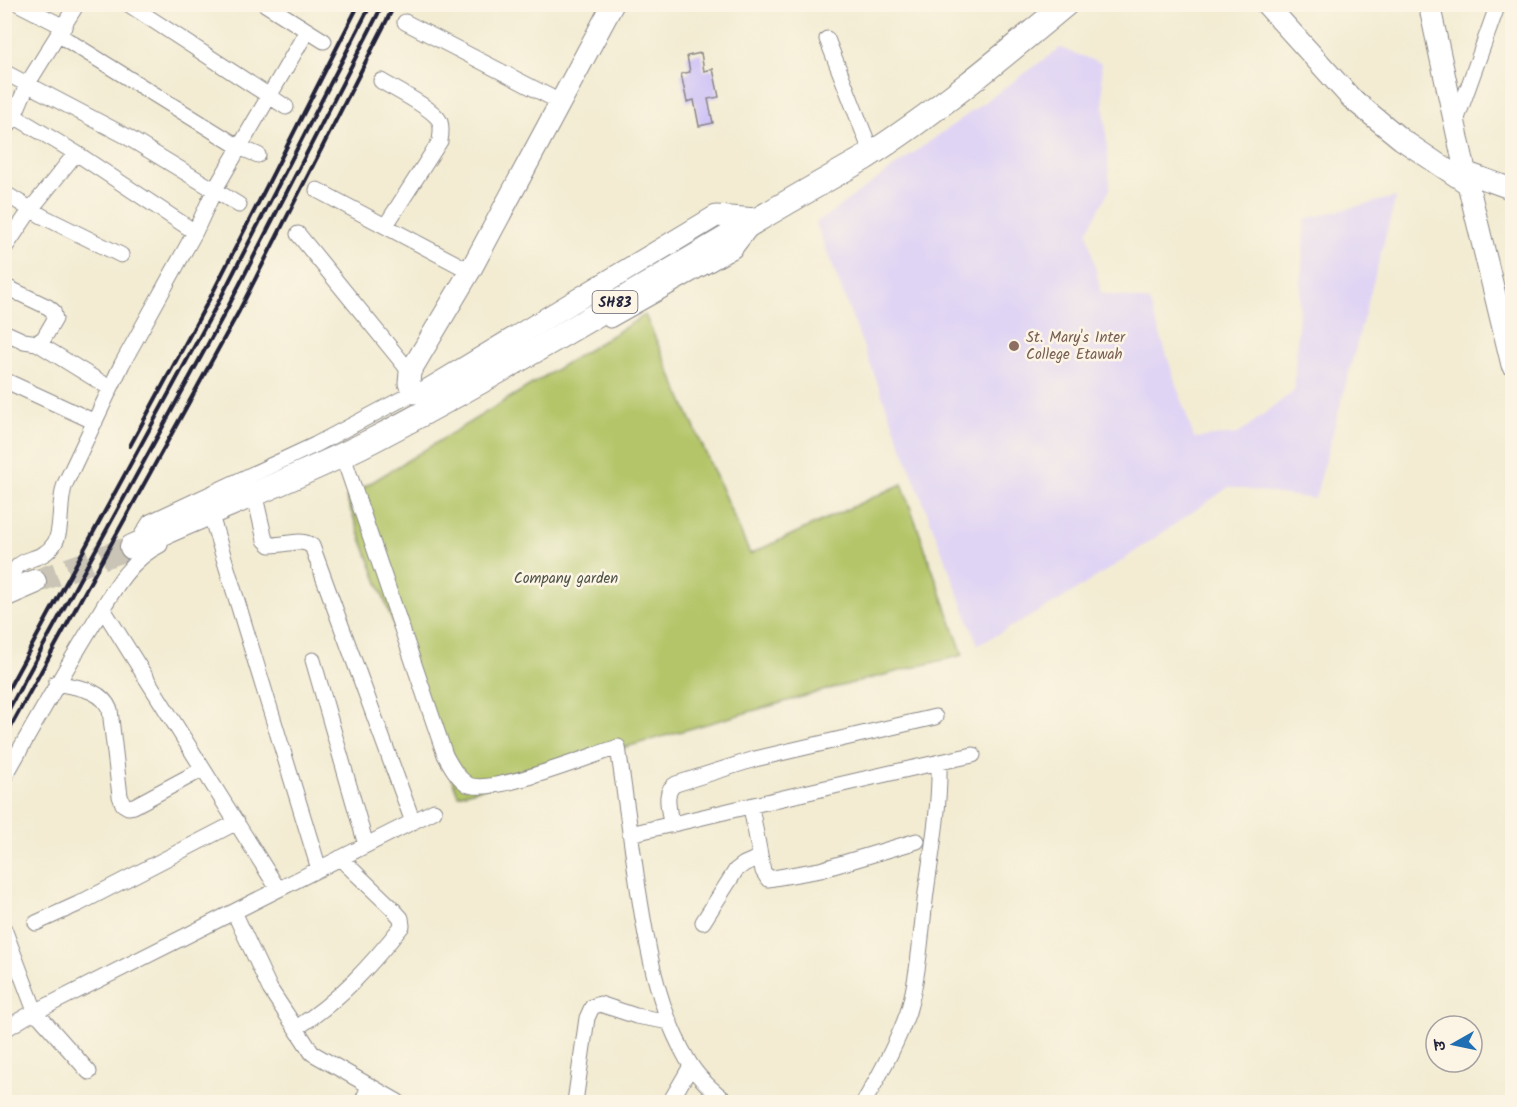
<svg xmlns="http://www.w3.org/2000/svg" width="1517" height="1107" viewBox="0 0 1517 1107" font-family="Kalam,'Playpen Sans Deva',sans-serif">
<rect width="100%" height="100%" fill="#fcf5e5"/>
<filter id="ink" filterUnits="userSpaceOnUse"><feTurbulence type="fractalNoise" baseFrequency=".0167" numOctaves="2"/><feDisplacementMap in="SourceGraphic" scale="12" xChannelSelector="R" yChannelSelector="G"/><feConvolveMatrix kernelMatrix="1 2 1 2 8 2 1 2 1" color-interpolation-filters="sRGB"/></filter>
<filter id="wash" filterUnits="userSpaceOnUse"><feTurbulence type="fractalNoise" baseFrequency=".008" numOctaves="4" result="noise"/><feDisplacementMap in="SourceGraphic" scale="24" xChannelSelector="R" yChannelSelector="G"/><feGaussianBlur stdDeviation="1.35" result="paint"/><feColorMatrix in="noise" values="0 0 0 0 0 0 0 0 0 0 0 0 0 0 0 0 0 1.4 0 .05"/><feComposite in="paint" operator="in"/></filter>
<g filter="url(#wash)">
<rect width="100%" height="100%" fill="#f3ecd3"/>
<path fill="#e0d4f4" d="M 1060,48 L 1101,63 L 1110,189 L 1087,232 L 1101,293 L 1149,301 L 1194,438 L 1238,434 L 1294,391 L 1305,219 L 1396,197 L 1315,499 L 1229,487 L 1117,564 L 1060,600 L 978,645 L 816,223 Z"/>
<path fill="#b3c568" stroke="#6a7452" stroke-width="1.5" d="M 645,315 L 750,554 L 902,484 L 963,655 L 833,688 L 458,795 L 346,498 Z"/>
<g id="blocks">
<path fill="#c6b9fa" d="M 701,53 L 704,71 L 713,69 L 719,97 L 708,99 L 713,123 L 699,126 L 694,100 L 687,102 L 681,74 L 690,72 L 687,56 Z"/>
</g>
</g>
<g filter="url(#ink)">
<use href="#blocks" fill-opacity="0" stroke="#8a8787" stroke-width="1.5"/>
<g fill="none" stroke-linecap="round" stroke-linejoin="round">
<path stroke="#c9c4b5" stroke-width="24" stroke-dasharray="24 12" stroke-linecap="butt" d="M 34,582 L 132,547"/>
<g stroke="#8a8787" stroke-width="17">
<path id="street" d="M 19,4 L 64,27
M 128,4 L 286,107
M 265,4 L 324,41
M 405,22 L 562,103
M 59,35 L 239,147 L 258,155
M 827,39 L 872,154
M 4,72 L 124,135 L 239,205
M 381,81 C 394,89 435,109 440,122 C 442,128 441,135 440,141 L 386,225
M 14,116 L 76,153 L 195,232
M 1455,124 L 1498,4
M 4,132 L 14,116 L 28,83 L 77,4
M 317,190 L 470,271
M 4,193 L 42,216 L 121,255
M 298,234 L 410,372
M 4,249 L 31,209 L 76,153
M 4,286 L 48,307 L 53,311 L 55,319 L 44,338 L 37,343 L 24,341 L 4,332
M 610,320 L 734,250 L 750,229
M 37,343 L 110,388
M 4,380 L 95,422
M 345,462 L 445,755 C 451,766 457,777 467,784 C 489,797 592,755 618,747 C 625,794 631,841 638,888 C 647,946 657,1007 687,1059 C 697,1077 712,1090 727,1102
M 256,501 L 265,540 L 270,545 C 285,546 300,537 312,546 L 413,822
M 212,519 L 319,869
M 142,542 L 143,533 L 150,522 L 315,445 L 413,393
M 10,593 C 12,547 37,569 54,544 C 63,532 58,502 65,484 L 122,364 L 195,232 L 214,191 L 307,31
M 103,609 L 278,889
M 313,660 L 366,845
M 56,683 C 77,688 101,688 110,710 L 120,796 L 123,804 L 128,807 L 134,806 L 203,769
M 4,778 C 32,728 60,678 90,629 C 109,599 126,561 160,545
M 751,807 L 763,871 L 768,879 L 820,870 L 917,841
M 671,825 C 670,811 662,791 676,784 L 755,759 L 935,717
M 630,834 C 744,808 858,779 973,755
M 234,912 L 270,989 L 312,1053 L 398,1102
M 703,922 L 736,870 L 744,864 L 760,857
M 36,923 L 78,904 L 237,822
M 4,929 L 35,1011 L 89,1072
M 296,1028 C 338,1002 371,965 402,926 L 401,918 L 391,907 L 340,858
M 4,1030 L 25,1017 L 434,811
M 362,1102 L 369,1087
M 575,1102 L 587,1018 L 592,1007 L 600,1004 L 636,1016 L 670,1022
M 670,1102 L 691,1066
M 864,1102 C 881,1073 897,1044 908,1012 C 920,971 921,927 927,885 C 933,844 940,804 939,762"/>
</g>
<g stroke="#8a8787" stroke-width="23">
<path id="secondary" d="M 613,4 L 470,271 L 410,372 L 409,383 L 413,393 L 424,392 L 716,216 L 757,219
M 1266,4 L 1351,98 L 1401,139 L 1468,184
M 1429,4 L 1468,184 L 1512,365
M 1465,172 L 1512,189"/>
</g>
<g stroke="#8a8787" stroke-width="26">
<path id="primary" d="M 132,547 C 212,510 295,480 373,440 C 540,353 699,251 863,159 C 934,114 1000,59 1066,4
M 4,595 L 34,582"/>
</g>
<use href="#street" stroke="#fff" stroke-width="15"/>
<use href="#secondary" stroke="#fff" stroke-width="21"/>
<use href="#primary" stroke="#fff" stroke-width="24"/>
<path stroke="#22223b" stroke-width="4" d="M 130,446 L 211,296 L 359,4
M 4,697 L 219,301 L 371,4
M 4,718 L 227,309 L 383,4
M 4,739 L 238,313 L 395,4"/>
</g>
</g>
<circle fill="#8d6e63" stroke="#fcf5e5" stroke-width="2" cx="1014" cy="346" r="6"/>
<g text-anchor="middle" stroke-width="5" stroke-linejoin="round" paint-order="stroke">
<rect fill="#fcf5e5" stroke="#63616e" stroke-width="1.5" x="592.5" y="291" width="45" height="22" rx="4.5"/>
<g font-size="14" font-weight="bold" fill="#22223b">
<text x="615" y="307">SH83</text>
</g>
<g font-size="15" fill="#785e54" stroke="#fcf5e5" text-anchor="start">
<text x="1026" y="342">St. Mary's Inter<tspan x="1026" dy="17">College Etawah</tspan></text>
</g>
<g font-size="15" fill="#4e5348" stroke="#fcf5e5">
<text x="566" y="583">Company garden</text>
</g>
</g>
<rect width="1517" height="1107" fill="none" stroke="#fcf5e5" stroke-width="24"/>
<g transform="translate(1454 1044) rotate(261)"><circle r="28" fill="#fcf5e5" stroke="#a5a1a1" stroke-width="1.5"/>
<path d="M0-4.5L10 22L0 15L-10 22Z" fill="#1f6fb2"/>
<text y="-9" font-size="16" font-weight="bold" text-anchor="middle" fill="#22223b">उ</text>
</g>
</svg>
